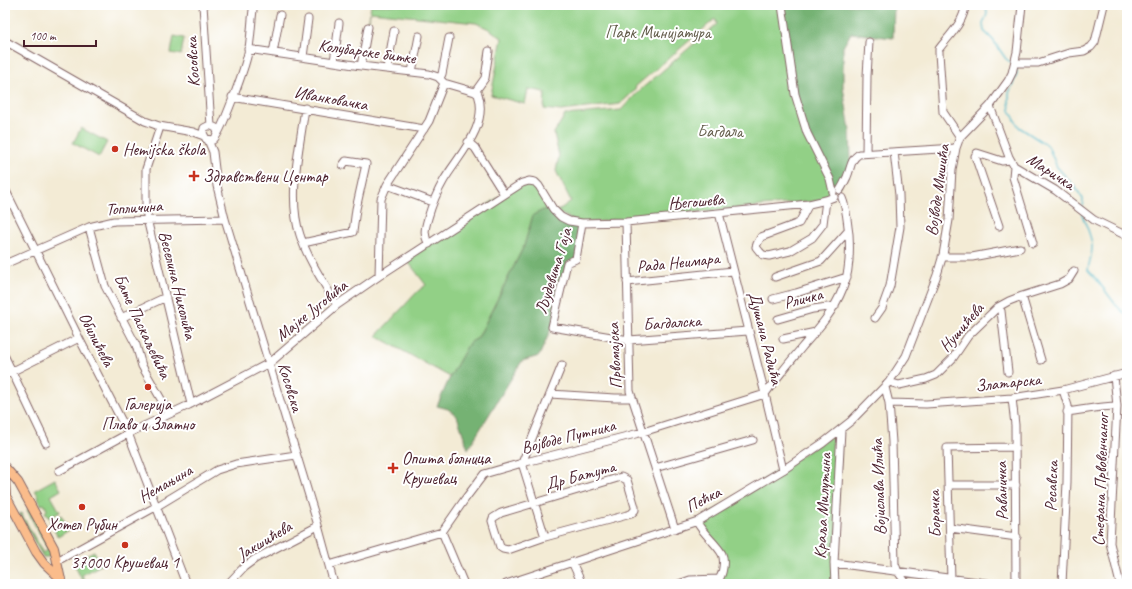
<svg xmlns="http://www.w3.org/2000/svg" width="1132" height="589" viewBox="0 0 1132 589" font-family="Caveat,sans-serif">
<rect width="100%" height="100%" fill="#fff"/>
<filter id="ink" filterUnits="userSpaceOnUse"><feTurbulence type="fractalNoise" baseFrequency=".025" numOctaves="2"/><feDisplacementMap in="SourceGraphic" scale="8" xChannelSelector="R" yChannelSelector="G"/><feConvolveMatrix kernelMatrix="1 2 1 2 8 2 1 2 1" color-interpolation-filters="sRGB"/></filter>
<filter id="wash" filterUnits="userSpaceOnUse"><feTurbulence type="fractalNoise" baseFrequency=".012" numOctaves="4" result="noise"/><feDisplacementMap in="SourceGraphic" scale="16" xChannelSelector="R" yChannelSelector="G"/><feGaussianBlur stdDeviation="0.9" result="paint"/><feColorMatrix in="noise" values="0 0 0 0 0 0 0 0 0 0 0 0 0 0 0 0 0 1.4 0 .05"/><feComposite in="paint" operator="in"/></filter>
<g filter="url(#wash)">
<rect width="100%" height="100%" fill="#f3ebd5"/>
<path fill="#92d086" stroke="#6e7858" d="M 371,5 L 782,5 L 833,192 L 826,200 L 582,223 L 556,212 L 571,201 L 556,171 L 559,156 L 554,133 L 565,115 L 621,110 L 639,91 L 717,24 L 715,19 L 636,86 L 634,91 L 620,104 L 561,111 L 544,109 L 545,92 L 528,89 L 525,104 L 491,95 L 502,38 L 489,29 L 476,23 L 370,12 L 368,27 Z
M 174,36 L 184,38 L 181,55 L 171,53 Z
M 81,128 L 107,142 L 99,157 L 73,143 Z
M 535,182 L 551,206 L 533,216 L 524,246 L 478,338 L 469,343 L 450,377 L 376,336 L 418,291 L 426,285 L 406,259 L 508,191 Z
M 841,430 L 835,584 L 721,584 L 723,551 L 698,521 Z
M 55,479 L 61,490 L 51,496 L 60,512 L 49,518 L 45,512 L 47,510 L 44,504 L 41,505 L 38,498 L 39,497 L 35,490 Z
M 29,509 L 51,549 L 51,554 L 48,557 L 43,557 L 19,514 L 21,513 L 43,553 L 48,550 L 27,510 Z
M 61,515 L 69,530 L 58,537 L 54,530 L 56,529 L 50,521 Z
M 94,551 L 101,565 L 82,575 L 86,584 L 84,584 L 73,562 Z"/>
<path fill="#75b273" stroke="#60684f" d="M 782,5 L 894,5 L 893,38 L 851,33 L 843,47 L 843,87 L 850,130 L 851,161 L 847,177 L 836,190 L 807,133 L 795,94 Z
M 551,206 L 561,217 L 582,223 L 576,259 L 567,263 L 552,327 L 539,356 L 522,361 L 468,449 L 457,416 L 448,409 L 437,406 L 450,377 L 469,343 L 478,338 L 524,246 L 533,215 Z"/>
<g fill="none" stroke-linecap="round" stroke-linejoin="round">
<path stroke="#49b5c6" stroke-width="1.5" d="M 986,5 L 987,14 L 983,24 L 984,31 L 993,40 L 1006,59 L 1012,63
M 1016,67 L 1017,74 L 1009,93 L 1009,101 L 1010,110 L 1015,120 L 1019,127 L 1048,146 L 1057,167 L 1075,187 L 1083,199 L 1082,208
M 1082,214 C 1085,224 1091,234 1092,245 C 1093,251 1089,263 1088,270 L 1097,280 L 1116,305 L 1127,316"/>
</g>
</g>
<g filter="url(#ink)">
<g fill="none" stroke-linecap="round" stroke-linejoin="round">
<g stroke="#856666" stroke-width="9">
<path id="minor" d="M 203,5 L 211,126
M 782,5 L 795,94 L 807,133 L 830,179 L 833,192
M 5,41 L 145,121 L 159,126 L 193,132 L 204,136
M 248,49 L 361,66 L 429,74 L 438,77 L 444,83 L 475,92 L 478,94 C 489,126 459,155 444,180 C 437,192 432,204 428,218 C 425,228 423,235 429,244
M 273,53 L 280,15
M 303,57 L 308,19
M 334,62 L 339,23
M 1015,63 L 1038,63 L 1069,53 L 1084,51 L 1091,47 L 1095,42 L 1104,5
M 361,66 L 368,27
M 387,69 L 394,31
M 412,72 L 419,36
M 440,78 L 442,74 L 449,38
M 475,92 L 485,78 L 489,51
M 232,97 L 424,129
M 990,106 L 1009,157 L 1014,166 L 1055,190 L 1094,220 L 1127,236
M 305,108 C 300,147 287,197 300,235 C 308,260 324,283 337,305
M 159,126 L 159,130 L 146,169 L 146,209 L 148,223 L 191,404
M 218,133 L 216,128 L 210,125 L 204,128 L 203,133 L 206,139 L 213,140 C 221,135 244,69 247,57 C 251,44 251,24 253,10
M 960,137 L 943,112 L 939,53 L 939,49 C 948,37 965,21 965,5
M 208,140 L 213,152 L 217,186 L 225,219 L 317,522 L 334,584
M 468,142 L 475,148 L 504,194
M 866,153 L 867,76 L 869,42
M 1014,166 L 1013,177 L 1033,243
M 387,185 L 433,202
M 5,189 L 79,338 L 128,433 L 186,584
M 840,190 C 843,186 845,181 847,177 C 851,168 850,160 859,154 L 956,148
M 809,204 L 799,223 L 761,237 L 757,244 L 756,247 L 760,252 L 763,255 L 769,256 L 790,251 L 812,238 L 823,224 L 826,200
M 719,213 L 765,394 L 783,470
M 626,222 L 630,391 L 675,529
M 582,223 L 576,259 L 567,263 L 552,327 L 629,340 L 748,331
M 999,226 L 975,156 L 977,153 L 1002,161 L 1010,160
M 89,227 L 105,286 L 136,345 L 142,366 L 169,413
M 303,243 L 353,232 L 356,209 L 366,164 L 346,161 L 343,165
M 942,257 L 972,257 L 1020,248
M 5,264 L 89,227 L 114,221 L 225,219
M 379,276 L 381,199 L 387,185 L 429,121 L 444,83
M 775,277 L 821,261 L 848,231
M 627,282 L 733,271
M 1022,296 L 1041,360
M 773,299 L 796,293 L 847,277
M 998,307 L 1001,311 L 1008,372
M 121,318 L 166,297
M 875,318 L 882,308 L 890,286 L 900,227 L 899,195 L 894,152
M 778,319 L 813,309 L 835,306
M 783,339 L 816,332
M 5,357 L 46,443
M 5,375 L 79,338
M 1114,376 L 1117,406 L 1110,543 L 1120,584
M 889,382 L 899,385 L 926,379 L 936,375 L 953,358 L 968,336 L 998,307 L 1009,301 L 1022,296 L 1060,284 L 1069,279 L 1074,271
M 885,387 L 889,403 L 892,442 L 895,564 L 898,572 L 907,584
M 550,394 L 615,398 L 632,398
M 1012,398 L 1015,425 L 1016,584
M 889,403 L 926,404 L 1012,398 L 1063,390 L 1127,373
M 1067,412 C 1084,410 1100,406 1117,406
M 522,463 L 562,365
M 522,463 L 545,537
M 655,468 L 753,440
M 59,471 L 131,432 L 189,405 L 271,362 L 337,305 L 379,276 L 522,183 L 529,181 L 535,182 L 539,186 L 553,209 L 561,217 L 569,221 L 582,223 L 626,222 L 809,204 L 826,200 L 834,197
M 621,477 L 627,480 L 635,507 L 635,510 L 631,514 L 545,537 L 508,550 L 503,549 L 500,547 L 492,521 L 493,518 L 501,513 Z
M 948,485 L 1016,485
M 950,528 L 1017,537
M 442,532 L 464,584
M 57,561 L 159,505 L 217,470 L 236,464 L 296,455
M 572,562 L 582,584
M 834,563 L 993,584
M 329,565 L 442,532 L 465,499 L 484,474 L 522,463 L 643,432 L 765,394 C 777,377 790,362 803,346 C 819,328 834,311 843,288 C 850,272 850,251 849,234 C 847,222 847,209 842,198
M 951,579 L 947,448 L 1015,447
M 228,584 L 244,567 L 255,559 L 318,526
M 506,584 L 698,521 L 783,470 L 823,443 L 851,421 L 889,382 L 906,356 L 937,275 L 943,255 L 949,220 L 952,170 L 956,148 L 960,137 L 990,106 L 1008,81 L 1012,73 L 1017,52 L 1022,5
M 679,584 L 690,580 L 719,579 C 723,574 725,560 722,554 C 716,543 703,534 697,522
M 835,584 L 834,563 L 841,430
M 1062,584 L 1067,482 L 1068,406 L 1063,390"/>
</g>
<g stroke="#856666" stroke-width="10">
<path id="major" d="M 5,467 L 18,482 L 54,548 L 61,580
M 5,478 L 6,496 L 36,552 L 44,563 L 61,579"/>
</g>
<use href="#minor" stroke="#fff" stroke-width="7"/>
<use href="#major" stroke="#fabc8b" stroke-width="8"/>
</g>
</g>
<g fill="#c8321e" stroke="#fff" stroke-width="1.5">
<circle cx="115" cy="149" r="4"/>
<path d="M192 170h4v4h4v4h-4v4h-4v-4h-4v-4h4z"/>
<circle cx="148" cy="387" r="4"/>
<path d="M391 462h4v4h4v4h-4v4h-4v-4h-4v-4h4z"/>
<circle cx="82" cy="507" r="4"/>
<circle cx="125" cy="545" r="4"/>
</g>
<g text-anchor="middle" stroke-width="4" stroke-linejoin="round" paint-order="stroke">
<g font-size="17" fill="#635d4b" stroke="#fff">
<text x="658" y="38">Парк Минијатура</text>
<text x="720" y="137">Багдала</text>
</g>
<g font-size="17" fill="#4a1f2b" stroke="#fff">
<text transform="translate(367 51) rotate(8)" y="6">Колубарске битке</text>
<text transform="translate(192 62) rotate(-93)" y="6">Косовска</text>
<text transform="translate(331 98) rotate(10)" y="6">Иванковачка</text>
<text transform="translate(1051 171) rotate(33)" y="6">Маричка</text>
<text transform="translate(937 190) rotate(-82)" y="6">Војводе Мишића</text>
<text transform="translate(696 201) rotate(-5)" y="6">Његошева</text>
<text transform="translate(134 207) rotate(-4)" y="6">Топличина</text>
<text transform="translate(678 262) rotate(-6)" y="6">Рада Неимара</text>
<text transform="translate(553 271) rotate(-73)" y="6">Људевита Гаја</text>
<text transform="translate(178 285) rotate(76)" y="6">Веселина Николића</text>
<text transform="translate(803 298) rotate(-14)" y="6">Рличка</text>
<text transform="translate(311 310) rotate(-39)" y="6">Мајке Југовића</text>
<text transform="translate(672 322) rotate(-4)" y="6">Багдалска</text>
<text transform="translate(143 326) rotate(65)" y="6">Бате Паскаљевића</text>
<text transform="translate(961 327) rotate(-49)" y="6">Нушићева</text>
<text transform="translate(766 338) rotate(76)" y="6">Душана Радића</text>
<text transform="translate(97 339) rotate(63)" y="6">Обилићева</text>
<text transform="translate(614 356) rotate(-93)" y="6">Првомајска</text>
<text transform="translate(1008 382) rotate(-6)" y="6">Златарска</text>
<text transform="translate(291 387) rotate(73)" y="6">Косовска</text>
<text transform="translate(568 436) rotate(-14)" y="6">Војводе Путника</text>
<text transform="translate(580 475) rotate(-15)" y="6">Др Батута</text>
<text transform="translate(1100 480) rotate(-88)" y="6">Стефана Првовенчаног</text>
<text transform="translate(165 483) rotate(-30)" y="6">Немањина</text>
<text transform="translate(1051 486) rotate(-88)" y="6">Ресавска</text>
<text transform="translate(878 487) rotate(-92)" y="6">Војислава Илића</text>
<text transform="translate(1001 491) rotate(-91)" y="6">Раваничка</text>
<text transform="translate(703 499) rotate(-28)" y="6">Пећка</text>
<text transform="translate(822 506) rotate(-87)" y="6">Краља Милутина</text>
<text transform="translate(934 514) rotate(-92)" y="6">Борачка</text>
<text transform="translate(264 540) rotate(-31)" y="6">Јакшићева</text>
</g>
<g font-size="17" fill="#4a1f2b" stroke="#fff" text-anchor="start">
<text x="123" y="155">Hemijska škola</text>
<text x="203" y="182">Здравствени Центар</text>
<text x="148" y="410" text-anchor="middle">Галерија<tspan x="148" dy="20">Плаво и Златно</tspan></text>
<text x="402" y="464">Општа болница<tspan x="402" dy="20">Крушевац</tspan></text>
<text x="82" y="530" text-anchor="middle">Хотел Рубин</text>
<text x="125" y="568" text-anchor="middle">37000 Крушевац 1</text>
</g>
</g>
<rect width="1132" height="589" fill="none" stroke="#fff" stroke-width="20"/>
<path d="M24 40v6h72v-6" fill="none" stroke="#4a1f2b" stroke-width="2"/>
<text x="30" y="40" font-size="12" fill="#4a1f2b" stroke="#ffffff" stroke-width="3" paint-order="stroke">100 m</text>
</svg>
